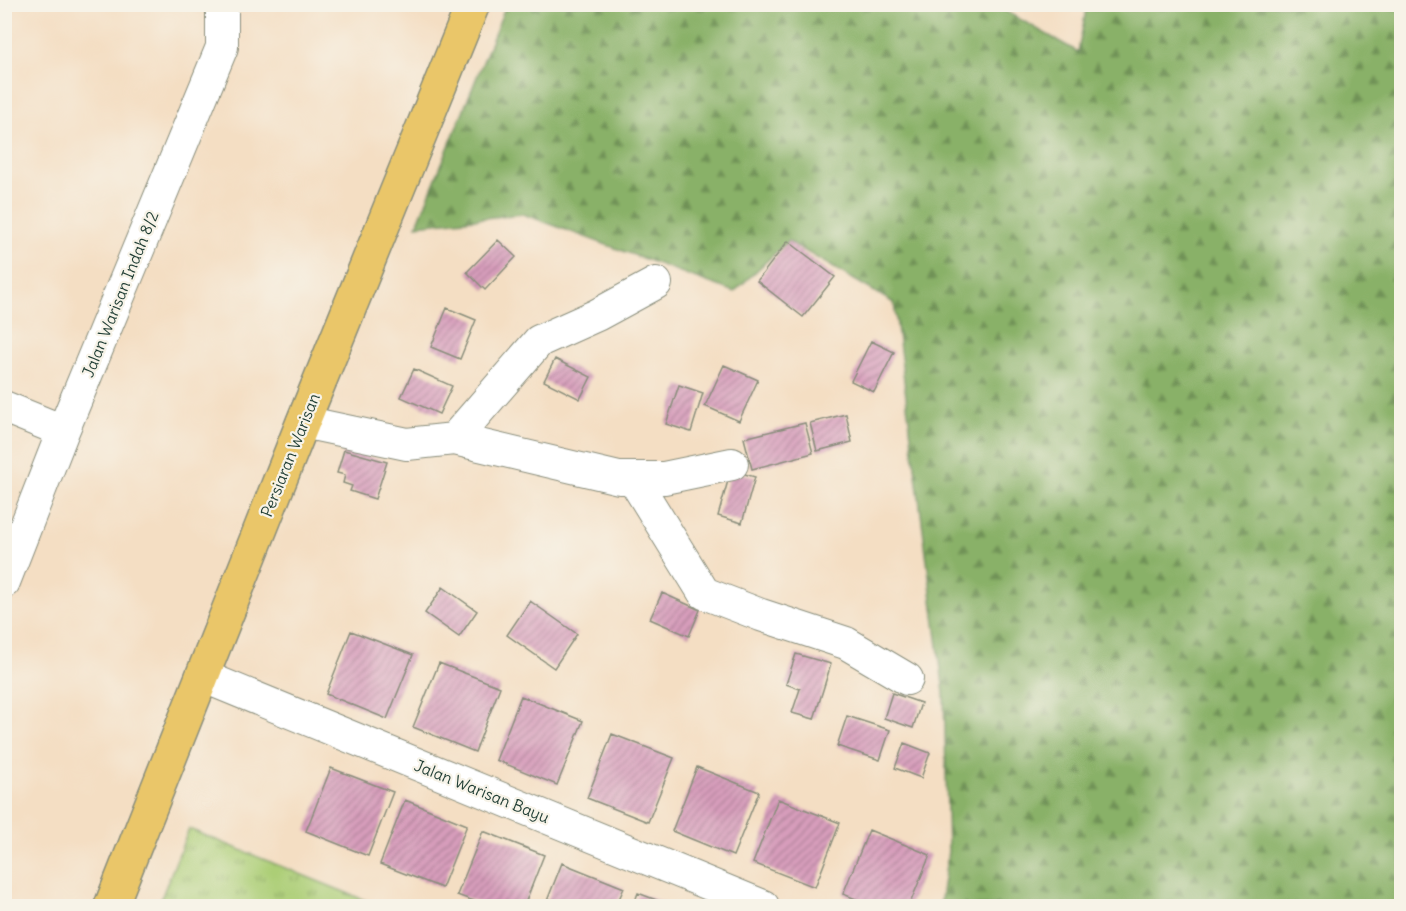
<svg xmlns="http://www.w3.org/2000/svg" width="1406" height="911" viewBox="0 0 1406 911" font-family="Delius,sans-serif">
<defs>
<pattern id="grass-tufts" width="24" height="20" patternUnits="userSpaceOnUse" patternTransform="scale(1.5)"><rect width="24" height="20" fill="#acce76"/><path d="M3 7l-1-3M5 7V3M7 7l1-3M15 17l-1-3M17 17v-4M19 17l1-3" fill="none" stroke="#8ba862"/></pattern>
<pattern id="forest-firs" width="22" height="20" patternUnits="userSpaceOnUse" patternTransform="scale(1.5)"><rect width="22" height="20" fill="#89b167"/><path d="M5 1l3.5 6h-7zM16 11l3.5 6h-7z" fill="#6f9156"/></pattern>
<pattern id="building-hatch" width="6" height="6" patternUnits="userSpaceOnUse" patternTransform="scale(1.5)"><rect width="6" height="6" fill="#d79dbb"/><path d="M-1 1l2-2M0 6l6-6M5 7l2-2" fill="none" stroke="#ae8199"/></pattern>
</defs>
<rect width="100%" height="100%" fill="#f7f3e8"/>
<filter id="ink" filterUnits="userSpaceOnUse"><feTurbulence type="fractalNoise" baseFrequency=".0167" numOctaves="2"/><feDisplacementMap in="SourceGraphic" scale="12" xChannelSelector="R" yChannelSelector="G"/><feConvolveMatrix kernelMatrix="1 2 1 2 8 2 1 2 1" color-interpolation-filters="sRGB"/></filter>
<filter id="wash" filterUnits="userSpaceOnUse"><feTurbulence type="fractalNoise" baseFrequency=".008" numOctaves="4" result="noise"/><feDisplacementMap in="SourceGraphic" scale="24" xChannelSelector="R" yChannelSelector="G"/><feGaussianBlur stdDeviation="1.35" result="paint"/><feColorMatrix in="noise" values="0 0 0 0 0 0 0 0 0 0 0 0 0 0 0 0 0 1.4 0 .05"/><feComposite in="paint" operator="in"/></filter>
<g filter="url(#wash)">
<rect width="100%" height="100%" fill="#f4dec3"/>
<path fill="url(#grass-tufts)" stroke="#668655" stroke-width="1.5" d="M 189,829 L 379,906 L 158,906 Z"/>
<path fill="url(#forest-firs)" stroke="#54774e" stroke-width="1.5" d="M 506,5 L 995,5 L 1078,52 L 1087,5 L 1401,5 L 1401,906 L 940,906 L 948,851 L 944,693 L 894,303 L 788,241 L 734,292 L 523,214 L 417,225 Z"/>
<g id="blocks">
<path fill="url(#building-hatch)" d="M 498,240 L 516,257 L 485,290 L 467,272 Z
M 788,241 L 835,277 L 803,317 L 757,281 Z
M 447,308 L 476,320 L 460,359 L 431,347 Z
M 871,341 L 894,352 L 874,392 L 851,381 Z
M 555,359 L 591,377 L 580,399 L 544,381 Z
M 724,365 L 758,380 L 739,421 L 705,406 Z
M 414,369 L 452,386 L 439,414 L 401,397 Z
M 679,385 L 703,393 L 691,432 L 666,424 Z
M 846,414 L 852,442 L 817,451 L 810,423 Z
M 805,423 L 813,453 L 752,469 L 744,438 Z
M 344,450 L 387,462 L 375,499 L 350,491 L 352,486 L 343,483 L 345,475 L 337,473 Z
M 731,470 L 755,477 L 742,523 L 718,516 Z
M 443,587 L 477,611 L 459,637 L 425,613 Z
M 662,593 L 700,610 L 689,636 L 650,619 Z
M 530,601 L 577,634 L 554,668 L 507,635 Z
M 351,631 L 413,655 L 387,719 L 326,694 Z
M 796,654 L 831,664 L 814,719 L 792,713 L 800,689 L 786,684 Z
M 439,663 L 500,687 L 475,752 L 413,727 Z
M 892,693 L 921,703 L 913,728 L 884,718 Z
M 521,696 L 583,721 L 557,785 L 496,760 Z
M 847,716 L 890,730 L 880,760 L 837,746 Z
M 612,734 L 674,758 L 648,822 L 587,798 Z
M 904,743 L 930,753 L 921,778 L 895,768 Z
M 697,767 L 759,792 L 733,856 L 672,831 Z
M 331,768 L 393,792 L 368,856 L 306,831 Z
M 778,799 L 840,823 L 815,887 L 753,863 Z
M 405,800 L 467,825 L 442,888 L 380,864 Z
M 869,830 L 930,855 L 909,906 L 874,906 L 843,894 Z
M 483,831 L 544,855 L 524,906 L 488,906 L 457,895 Z
M 562,863 L 624,888 L 616,906 L 545,906 Z
M 638,893 L 672,906 L 633,906 Z"/>
</g>
</g>
<g filter="url(#ink)">
<use href="#blocks" fill-opacity="0" stroke="#8a8e7c" stroke-width="1.5"/>
<g fill="none" stroke-linecap="round" stroke-linejoin="round">
<g stroke="#8a8e7c" stroke-width="34">
<path id="minor" d="M 4,407 L 63,431
M 303,422 L 407,444 L 454,439 L 539,341 L 597,315 L 656,283
M 454,439 L 619,478 L 664,478 L 732,464
M 633,478 L 704,593 L 761,615 L 846,643 L 907,679
M 4,582 L 63,431 L 222,47 L 222,4
M 202,676 L 763,906"/>
</g>
<g stroke="#8a8e7c" stroke-width="36">
<path id="major" d="M 111,906 L 303,422 L 473,4"/>
</g>
<use href="#minor" stroke="#fff" stroke-width="32"/>
<use href="#major" stroke="#eac669" stroke-width="33"/>
</g>
</g>
<g text-anchor="middle" stroke-width="4.5" stroke-linejoin="round" paint-order="stroke">
<g font-size="16" fill="#1f3d34" stroke="#f7f3e8">
<text transform="translate(120 294) rotate(-68)" y="6">Jalan Warisan Indah 8/2</text>
<text transform="translate(290 455) rotate(-68)" y="6">Persiaran Warisan</text>
<text transform="translate(482 791) rotate(22)" y="6">Jalan Warisan Bayu</text>
</g>
</g>
<rect width="1406" height="911" fill="none" stroke="#f7f3e8" stroke-width="24"/>
</svg>
